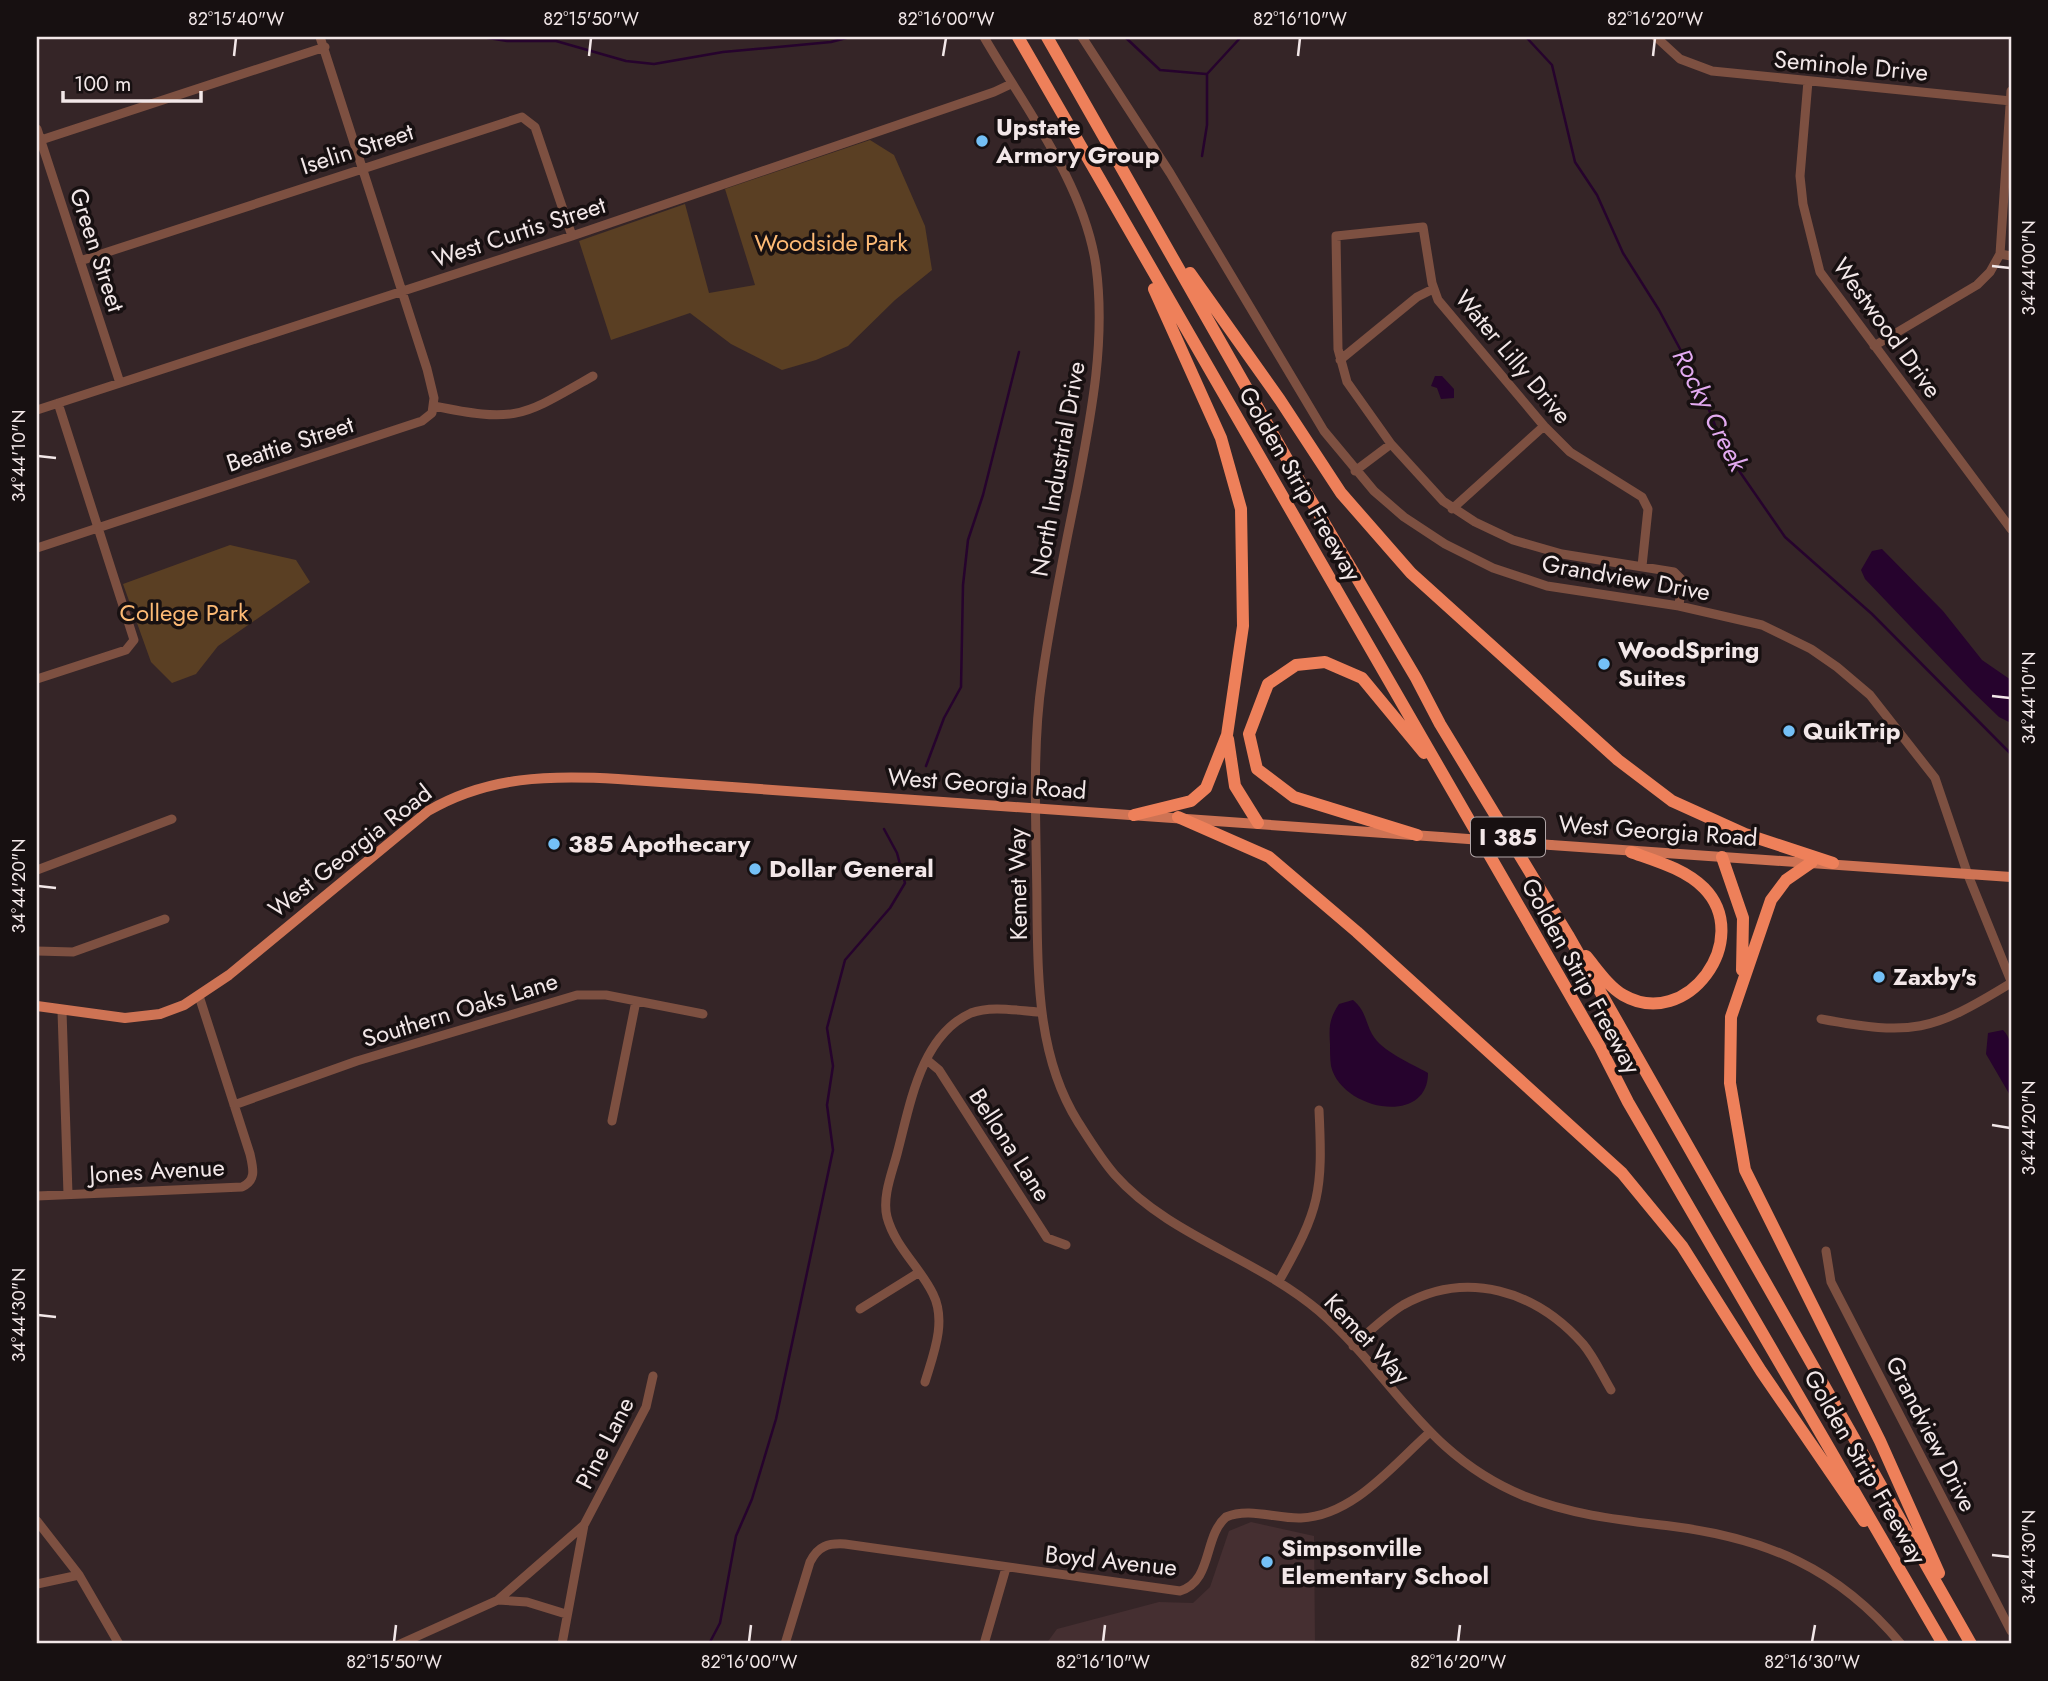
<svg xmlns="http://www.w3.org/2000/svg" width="2048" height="1681" viewBox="0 0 2048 1681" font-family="Jost,sans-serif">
<rect width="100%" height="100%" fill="#352527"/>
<path fill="#452f31" d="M 1251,1522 L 1314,1536 L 1315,1644 L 1046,1644 L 1057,1629 L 1159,1602 L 1193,1603 L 1210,1587 L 1229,1531 Z"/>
<path fill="#5a3f23" d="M 870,140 L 894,155 L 925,226 L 932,270 L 895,300 L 848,346 L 816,360 L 782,370 L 731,344 L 690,313 L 611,340 L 579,241 L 685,204 L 709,293 L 755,285 L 725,189 Z
M 230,545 L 296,560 L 310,582 L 218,646 L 196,674 L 172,683 L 151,662 L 123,584 Z"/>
<path fill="#26032d" d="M 1435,376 L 1442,376 L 1454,389 L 1454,398 L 1441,399 L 1437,388 L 1431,386 Z
M 1882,549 L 1943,611 L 1982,660 L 2011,680 L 2011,723 L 1999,717 L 1971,690 L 1865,579 L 1861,570 L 1872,551 Z
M 1353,1000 C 1366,1011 1365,1021 1372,1034 C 1382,1052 1411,1063 1428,1073 C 1428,1127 1341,1110 1331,1066 C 1330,1059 1330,1051 1330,1044 C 1329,1027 1329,1019 1339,1004 Z
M 2003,1030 C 2018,1045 2011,1076 2011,1097 L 1986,1054 L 1988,1033 Z"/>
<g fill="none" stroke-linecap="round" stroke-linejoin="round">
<path stroke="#26032d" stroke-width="2.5" d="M 482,37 L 507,41 L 556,41 L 626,61 L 654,64 L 723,52 L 831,42 L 850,37
M 1125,37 L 1160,70 L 1206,74
M 1526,37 L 1552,65 L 1575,162 L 1597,195 L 1623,253 L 1659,310 L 1700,386 L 1724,449 L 1785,537 L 1872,614 L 2011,754
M 1202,156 L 1207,125 L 1207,74 L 1241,37
M 926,766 L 944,718 L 961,687 L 963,585 L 968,540 L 983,495 L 1019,352
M 709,1644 L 720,1623 L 736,1536 L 752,1499 L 776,1419 L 833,1150 L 827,1105 L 833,1066 L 827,1028 L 845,960 L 890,908 L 905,883 L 897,853 L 884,829"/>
<path stroke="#7d5041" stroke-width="9" d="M 984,37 C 1025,108 1084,183 1096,266 C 1106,341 1091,416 1077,489 C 1064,552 1051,615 1042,679 C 1031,753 1037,839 1037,914 C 1038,985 1039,1060 1078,1122 C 1089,1139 1101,1159 1115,1175 C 1169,1236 1257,1258 1319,1311 C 1393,1375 1424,1455 1524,1496 C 1571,1515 1620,1520 1670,1526 C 1766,1538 1838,1568 1901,1644
M 1082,37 L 1170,173 L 1324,431 L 1374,491 L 1404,517 L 1445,544 L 1493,568 L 1547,586 L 1679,606 L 1762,625 L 1811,649 L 1837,667 L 1870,695 L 1935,778 L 1968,875 L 2011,981
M 1656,37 L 1680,59 L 1712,71 L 2011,101
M 1808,81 L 1800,176 L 1803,204 L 1820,272 L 2011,529
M 37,129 L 120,383
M 41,140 L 325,47
M 2000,254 L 2011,256
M 80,261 L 522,117 L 535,127 L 572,236
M 1874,346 L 1977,285 L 1990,272 L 2000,254 L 2011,91
M 1340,360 L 1417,297 L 1433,289
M 434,406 C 517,423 521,417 593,376
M 37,410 L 572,236 L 994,92 L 1011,84
M 1355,471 L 1391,444
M 1452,509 L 1544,426
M 37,548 L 422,421 L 432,413 L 434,398 L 427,369 L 320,37
M 1642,566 L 1648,509 L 1642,497 L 1570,452 L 1544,426 L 1438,300 L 1432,283 L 1423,227 L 1336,236 L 1338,349 L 1347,382 L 1391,444 L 1443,501 L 1475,522 L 1513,540 L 1562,554 L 1674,572 L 1682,580 L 1679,606
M 37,679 L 126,650 L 134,640 L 58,403
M 37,870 L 172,819
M 37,951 L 73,952 L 165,919
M 62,1011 L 68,1194
M 1821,1019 C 1913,1036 1931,1032 2011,983
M 927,1060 L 939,1070 L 1047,1238 L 1066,1245
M 234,1105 L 357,1061 L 577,995 L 606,995 L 703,1014
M 612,1121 L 636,1001
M 37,1196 L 242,1187 C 257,1180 253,1168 250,1154 L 199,996
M 1826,1251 L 1831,1282 L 2011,1631
M 1279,1281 C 1320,1209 1323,1192 1319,1110
M 860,1309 L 918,1273
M 1353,1346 C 1369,1332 1385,1316 1403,1305 C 1467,1269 1536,1291 1583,1344 C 1594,1357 1602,1375 1611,1390
M 925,1382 C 933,1355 947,1322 933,1294 C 920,1267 895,1247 887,1217 C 882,1197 892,1173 897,1154 C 910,1106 920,1036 971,1013 C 991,1005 1020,1011 1040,1012
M 37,1521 L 79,1575 L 119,1644
M 37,1584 L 79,1575
M 498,1600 L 584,1525
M 400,1644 L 498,1600 L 527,1602 L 566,1614
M 562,1644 L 584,1525 L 646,1407 L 653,1376
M 785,1644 L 810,1562 C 818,1546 828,1543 845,1544 L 1180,1591 C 1213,1581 1203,1537 1226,1517 C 1249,1507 1277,1519 1301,1518 C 1353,1516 1393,1465 1429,1433
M 984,1644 L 1006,1568"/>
<path stroke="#ce7354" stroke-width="10" d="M 1551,845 L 2011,877
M 37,1006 L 125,1018 L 160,1014 L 184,1005 L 229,975 L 428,811 C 488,776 550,775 618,779 L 1441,837"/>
<path stroke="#ee805a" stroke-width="12" d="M 1018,37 L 1600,1047 L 1628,1102 L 1943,1644
M 1047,37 L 1303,487 L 1416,678 L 1440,724 L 1568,935 L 1971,1644
M 1190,273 L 1280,400 L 1341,493 L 1411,573 L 1618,760 L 1672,801 L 1745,834 L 1833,863
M 1228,739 L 1235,786 L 1258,823
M 1134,815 L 1191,801 L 1206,788 L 1227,735 L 1243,626 L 1241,509 L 1221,438 L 1154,289
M 1178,817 L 1269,857 L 1357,932 L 1622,1173 L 1682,1246 L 1761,1371 L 1864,1521
M 1417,835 L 1294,797 L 1257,769 L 1249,734 L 1268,684 L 1296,665 L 1325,662 L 1362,678 L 1424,753
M 1722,857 L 1743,918 L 1742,970
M 1812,862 L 1786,880 L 1771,900 L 1731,1017 L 1730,1083 L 1745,1170 L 1880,1441 L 1939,1573
M 1586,956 C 1597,969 1608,986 1623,995 C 1687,1032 1754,939 1704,888 C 1685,869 1656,861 1631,852"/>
<path stroke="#ce7354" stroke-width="10" d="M 1441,837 L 1551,845"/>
</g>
<path fill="none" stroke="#f2e7e8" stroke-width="2.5" d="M 234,56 L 236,38M 589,56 L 591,38M 943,56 L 946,38M 1298,56 L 1300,38M 1653,56 L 1655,38M 1992,266 L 2010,268M 38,456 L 56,458M 1992,696 L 2010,698M 38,886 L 56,888M 1992,1125 L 2010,1128M 38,1315 L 56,1317M 1992,1555 L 2010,1557M 394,1642 L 396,1625M 749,1642 L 751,1625M 1103,1642 L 1105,1625M 1458,1642 L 1460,1625M 1812,1642 L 1815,1625"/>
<g fill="#74c0f6" stroke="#171011" stroke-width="2.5">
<circle cx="982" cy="141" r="7"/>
<circle cx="1604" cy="664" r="7"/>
<circle cx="1789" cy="731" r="7"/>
<circle cx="554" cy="844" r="7"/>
<circle cx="755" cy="869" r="7"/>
<circle cx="1879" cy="977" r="7"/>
<circle cx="1267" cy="1562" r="7"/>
</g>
<g text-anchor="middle" stroke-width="7" stroke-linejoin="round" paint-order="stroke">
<rect fill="#171011" stroke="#b0a6a8" stroke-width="2" x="1471" y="817.5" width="74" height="39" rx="5"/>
<g font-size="23" font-weight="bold" fill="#f2e7e8">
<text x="1508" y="845">I 385</text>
</g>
<g font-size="24" fill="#f2e7e8" stroke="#171011">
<text transform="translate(1851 66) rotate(5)" y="8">Seminole Drive</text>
<text transform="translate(357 149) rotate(-18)" y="8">Iselin Street</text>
<text transform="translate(519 232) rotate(-18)" y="8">West Curtis Street</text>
<text transform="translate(97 250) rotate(72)" y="8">Green Street</text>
<text transform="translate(1887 328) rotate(54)" y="8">Westwood Drive</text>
<text transform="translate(1513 357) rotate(50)" y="8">Water Lilly Drive</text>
<text transform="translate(290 444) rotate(-18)" y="8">Beattie Street</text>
<text transform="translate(1058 469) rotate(-80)" y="8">North Industrial Drive</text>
<text transform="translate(1300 484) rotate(60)" y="8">Golden Strip Freeway</text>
<text transform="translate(1626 578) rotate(10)" y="8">Grandview Drive</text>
<text transform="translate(987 784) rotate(4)" y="8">West Georgia Road</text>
<text transform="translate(1658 831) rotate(4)" y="8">West Georgia Road</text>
<text transform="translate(350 851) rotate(-38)" y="8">West Georgia Road</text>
<text transform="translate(1018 884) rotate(-91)" y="8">Kemet Way</text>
<text transform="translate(1581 976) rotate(61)" y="8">Golden Strip Freeway</text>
<text transform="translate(460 1010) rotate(-17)" y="8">Southern Oaks Lane</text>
<text transform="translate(1010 1145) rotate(57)" y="8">Bellona Lane</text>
<text transform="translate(157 1171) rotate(-3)" y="8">Jones Avenue</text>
<text transform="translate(1367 1339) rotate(47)" y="8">Kemet Way</text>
<text transform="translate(1931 1434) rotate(63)" y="8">Grandview Drive</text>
<text transform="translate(605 1443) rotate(-63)" y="8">Pine Lane</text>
<text transform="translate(1865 1467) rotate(60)" y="8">Golden Strip Freeway</text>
<text transform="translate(1111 1561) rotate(6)" y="8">Boyd Avenue</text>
</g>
<g font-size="24" font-weight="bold" fill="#f2e7e8" stroke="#171011" text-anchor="start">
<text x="996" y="135">Upstate<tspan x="996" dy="28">Armory Group</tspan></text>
<text x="1618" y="658">WoodSpring<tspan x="1618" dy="28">Suites</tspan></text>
<text x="1803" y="739">QuikTrip</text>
<text x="568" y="852">385 Apothecary</text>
<text x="769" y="877">Dollar General</text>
<text x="1893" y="985">Zaxby's</text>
<text x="1281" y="1556">Simpsonville<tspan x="1281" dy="28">Elementary School</tspan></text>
</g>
<g font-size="24" fill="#fdba75" stroke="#171011">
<text x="831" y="251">Woodside Park</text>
<text x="184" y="621">College Park</text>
</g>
<g font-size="26" font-style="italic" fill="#e3aaf1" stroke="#171011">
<text transform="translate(1710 410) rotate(63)" y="9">Rocky Creek</text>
</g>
</g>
<rect width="2048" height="1681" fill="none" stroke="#171011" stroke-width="77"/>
<path d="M63 91v10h138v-10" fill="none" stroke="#f2e7e8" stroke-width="3.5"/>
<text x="74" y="91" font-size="21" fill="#f2e7e8" stroke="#171011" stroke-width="5" paint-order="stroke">100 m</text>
<rect x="38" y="38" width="1972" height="1604" fill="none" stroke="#f2e7e8" stroke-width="2.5"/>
<g font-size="18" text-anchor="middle" fill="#f2e7e8">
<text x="236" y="25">82°15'40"W</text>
<text x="591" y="25">82°15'50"W</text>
<text x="946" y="25">82°16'00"W</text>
<text x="1300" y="25">82°16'10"W</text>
<text x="1655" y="25">82°16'20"W</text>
<text transform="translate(2029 268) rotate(-90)" y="6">34°44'00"N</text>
<text transform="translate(19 456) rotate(-90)" y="6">34°44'10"N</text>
<text transform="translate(2029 698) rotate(-90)" y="6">34°44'10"N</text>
<text transform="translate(19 886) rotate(-90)" y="6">34°44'20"N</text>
<text transform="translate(2029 1128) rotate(-90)" y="6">34°44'20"N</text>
<text transform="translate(19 1315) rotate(-90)" y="6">34°44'30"N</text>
<text transform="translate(2029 1557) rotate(-90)" y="6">34°44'30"N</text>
<text x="394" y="1668">82°15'50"W</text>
<text x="749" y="1668">82°16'00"W</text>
<text x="1103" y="1668">82°16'10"W</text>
<text x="1458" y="1668">82°16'20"W</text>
<text x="1812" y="1668">82°16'30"W</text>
</g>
</svg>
